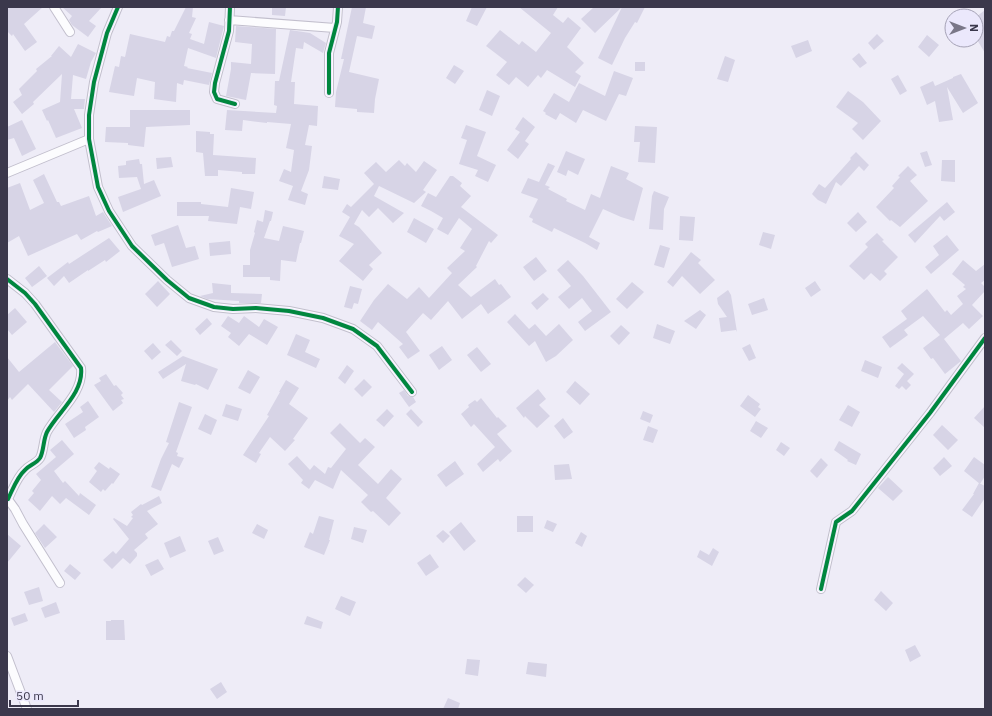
<svg xmlns="http://www.w3.org/2000/svg" width="992" height="716" viewBox="0 0 992 716" font-family="'IBM Plex Sans',sans-serif">
<rect width="100%" height="100%" fill="#eeecf7"/>
<path fill="#d7d4e6" d="M 7,7 L 43,7 L 24,24 L 37,42 L 25,51 L 13,34 L 12,36 L 7,31 Z
M 62,7 L 102,7 L 89,21 L 96,26 L 88,37 L 72,25 L 69,20 L 72,16 Z
M 186,7 L 193,7 L 192,17 L 196,18 L 189,33 L 192,34 L 190,39 L 204,44 L 209,22 L 224,26 L 216,58 L 188,48 L 184,66 L 188,67 L 187,68 L 212,73 L 209,85 L 184,80 L 183,85 L 177,83 L 176,102 L 154,99 L 155,82 L 137,78 L 134,96 L 109,92 L 115,66 L 119,67 L 121,56 L 125,57 L 130,34 L 165,42 L 167,36 L 170,37 L 172,31 L 174,31 Z
M 272,7 L 286,7 L 285,16 L 272,15 Z
M 352,7 L 366,7 L 363,23 L 375,26 L 372,39 L 357,36 L 349,72 L 379,79 L 375,99 L 374,113 L 357,112 L 357,109 L 335,107 L 336,92 L 344,59 L 341,59 Z
M 472,7 L 487,7 L 477,26 L 466,21 Z
M 519,7 L 558,7 L 553,15 L 563,23 L 568,17 L 581,28 L 567,47 L 584,63 L 575,72 L 581,76 L 575,87 L 547,70 L 541,78 L 538,75 L 528,87 L 516,77 L 509,85 L 496,75 L 507,62 L 486,46 L 500,30 L 519,45 L 522,41 L 536,52 L 551,33 Z
M 594,7 L 622,7 L 595,33 L 581,19 Z
M 622,7 L 645,7 L 637,23 L 635,22 L 625,38 L 612,65 L 598,58 Z
M 985,10 L 985,53 L 976,38 L 976,17 Z
M 236,26 L 276,29 L 275,74 L 251,73 L 246,100 L 226,96 L 231,69 L 231,62 L 251,64 L 252,44 L 235,42 Z
M 290,30 L 310,33 L 326,43 L 323,53 L 304,42 L 303,49 L 296,48 L 291,82 L 295,82 L 294,104 L 318,106 L 317,126 L 309,125 L 305,145 L 312,146 L 309,170 L 301,191 L 308,194 L 305,205 L 288,200 L 293,186 L 279,181 L 284,169 L 291,172 L 294,150 L 286,148 L 291,124 L 267,122 L 267,123 L 243,120 L 242,131 L 225,130 L 227,110 L 276,113 L 277,106 L 274,105 L 275,81 L 279,81 Z
M 877,34 L 884,41 L 874,50 L 868,43 Z
M 927,35 L 939,45 L 929,57 L 918,47 Z
M 808,40 L 812,51 L 796,58 L 791,46 Z
M 78,44 L 96,53 L 91,62 L 86,79 L 73,75 L 71,99 L 85,99 L 84,109 L 74,109 L 82,128 L 56,138 L 48,120 L 47,121 L 42,110 L 60,102 L 62,74 L 33,102 L 34,104 L 22,114 L 13,102 L 22,95 L 19,89 L 37,71 L 36,69 L 52,56 L 51,56 L 59,46 L 71,57 Z
M 859,53 L 867,63 L 860,68 L 852,59 Z
M 725,56 L 735,60 L 728,82 L 717,79 Z
M 635,62 L 645,62 L 645,71 L 635,71 Z
M 454,65 L 464,71 L 455,84 L 446,78 Z
M 614,71 L 633,78 L 626,96 L 619,94 L 606,121 L 583,110 L 576,123 L 560,113 L 556,120 L 545,114 L 546,113 L 543,111 L 554,93 L 569,102 L 579,83 L 605,96 Z
M 961,74 L 978,103 L 963,113 L 947,87 L 953,120 L 939,122 L 935,101 L 927,105 L 920,87 L 933,81 L 935,86 L 953,78 L 953,77 Z
M 898,75 L 907,91 L 900,95 L 891,79 Z
M 487,90 L 500,96 L 492,116 L 479,110 Z
M 848,91 L 863,102 L 881,121 L 863,140 L 852,129 L 858,123 L 836,107 Z
M 130,110 L 190,110 L 190,125 L 146,127 L 144,147 L 128,145 L 128,143 L 105,142 L 106,127 L 130,127 Z
M 523,117 L 535,127 L 525,141 L 529,144 L 518,159 L 507,150 L 520,132 L 515,129 Z
M 22,120 L 36,149 L 22,156 L 14,138 L 7,140 L 7,127 Z
M 466,125 L 486,132 L 477,156 L 496,165 L 488,182 L 475,176 L 478,170 L 459,164 L 467,140 L 461,138 Z
M 635,126 L 657,127 L 655,163 L 638,162 L 640,142 L 634,142 Z
M 196,131 L 210,132 L 210,134 L 214,134 L 213,155 L 256,158 L 255,174 L 242,174 L 242,172 L 218,170 L 218,176 L 205,176 L 203,153 L 196,152 Z
M 566,151 L 585,159 L 578,175 L 568,170 L 566,176 L 557,172 Z
M 927,151 L 932,165 L 925,167 L 920,153 Z
M 856,152 L 869,165 L 864,171 L 859,166 L 841,186 L 836,182 L 826,204 L 818,200 L 812,194 L 819,184 L 825,188 L 851,159 L 850,158 Z
M 171,157 L 173,167 L 157,169 L 156,158 Z
M 139,159 L 140,164 L 142,164 L 144,184 L 154,180 L 161,196 L 123,212 L 118,197 L 141,189 L 137,177 L 119,178 L 118,166 L 126,165 L 126,161 Z
M 399,160 L 405,166 L 407,163 L 416,172 L 424,161 L 437,170 L 423,190 L 426,192 L 414,203 L 379,186 L 374,196 L 404,213 L 393,223 L 378,208 L 369,217 L 362,210 L 354,224 L 359,227 L 382,253 L 369,265 L 373,269 L 363,281 L 339,261 L 354,244 L 339,236 L 350,217 L 342,212 L 347,204 L 351,207 L 374,184 L 364,173 L 376,162 L 386,172 Z
M 942,160 L 955,160 L 955,182 L 941,181 Z
M 548,163 L 555,166 L 545,185 L 550,187 L 548,189 L 567,199 L 566,201 L 585,210 L 591,194 L 600,198 L 611,166 L 629,173 L 626,179 L 643,188 L 634,221 L 621,217 L 603,209 L 589,237 L 600,243 L 597,250 L 585,243 L 554,228 L 552,232 L 532,222 L 533,219 L 529,217 L 538,199 L 521,193 L 528,178 L 539,182 Z
M 908,166 L 917,175 L 910,181 L 928,201 L 900,227 L 891,220 L 890,221 L 876,207 L 894,188 L 892,186 L 900,177 L 898,176 Z
M 44,174 L 57,202 L 59,202 L 61,206 L 89,196 L 96,216 L 103,212 L 112,226 L 98,232 L 97,231 L 81,240 L 77,234 L 28,256 L 19,236 L 7,243 L 7,188 L 20,183 L 30,210 L 44,203 L 33,180 Z
M 324,176 L 340,179 L 338,190 L 322,188 Z
M 450,176 L 453,176 L 462,183 L 460,186 L 471,196 L 461,207 L 498,235 L 491,243 L 489,241 L 476,266 L 477,267 L 458,285 L 471,297 L 495,279 L 499,285 L 501,284 L 511,297 L 488,314 L 481,304 L 462,319 L 448,301 L 431,320 L 423,313 L 406,332 L 420,351 L 408,359 L 399,347 L 403,344 L 378,322 L 372,330 L 360,321 L 374,300 L 388,284 L 407,299 L 419,287 L 429,298 L 452,273 L 447,268 L 465,251 L 460,248 L 472,229 L 459,218 L 448,235 L 437,229 L 443,218 L 431,211 L 421,206 L 428,193 L 436,197 Z
M 231,188 L 254,192 L 251,209 L 240,207 L 237,224 L 208,221 L 209,216 L 177,216 L 177,202 L 201,202 L 201,204 L 228,207 Z
M 654,191 L 669,197 L 664,209 L 663,230 L 649,229 L 652,196 Z
M 947,202 L 955,212 L 944,221 L 940,216 L 915,243 L 908,235 Z
M 265,210 L 273,212 L 271,221 L 270,221 L 264,238 L 279,241 L 283,226 L 304,231 L 301,243 L 300,243 L 296,262 L 281,260 L 280,281 L 270,280 L 270,277 L 243,277 L 243,265 L 250,265 L 250,250 L 255,233 L 254,232 L 257,220 L 263,222 Z
M 858,212 L 867,222 L 856,232 L 847,223 Z
M 680,216 L 695,217 L 693,241 L 679,240 Z
M 414,218 L 434,229 L 426,243 L 407,232 Z
M 178,225 L 186,248 L 195,246 L 199,259 L 172,267 L 164,243 L 155,246 L 151,235 Z
M 763,232 L 775,235 L 771,249 L 759,245 Z
M 877,233 L 884,240 L 882,241 L 898,257 L 884,271 L 887,274 L 880,281 L 871,273 L 864,280 L 849,266 L 868,247 L 865,244 Z
M 947,235 L 959,250 L 931,274 L 925,267 L 939,255 L 933,246 Z
M 109,238 L 120,251 L 106,262 L 105,260 L 88,271 L 88,270 L 69,283 L 64,276 L 54,286 L 47,278 L 68,262 L 69,264 Z
M 230,241 L 231,254 L 210,256 L 209,243 Z
M 660,245 L 670,248 L 664,268 L 654,265 Z
M 691,252 L 701,260 L 698,263 L 715,280 L 700,294 L 682,276 L 673,287 L 667,282 Z
M 536,257 L 547,271 L 534,281 L 523,267 Z
M 568,260 L 583,276 L 611,312 L 585,331 L 578,322 L 592,311 L 582,298 L 569,309 L 558,297 L 571,286 L 557,270 Z
M 963,260 L 976,271 L 985,264 L 985,280 L 981,283 L 985,287 L 985,291 L 972,305 L 983,316 L 969,329 L 963,323 L 944,339 L 961,361 L 945,374 L 933,358 L 931,359 L 923,348 L 940,335 L 923,316 L 904,330 L 908,335 L 890,348 L 882,337 L 907,319 L 901,311 L 927,289 L 945,312 L 947,310 L 951,315 L 963,304 L 957,296 L 966,289 L 963,287 L 965,285 L 952,274 Z
M 39,266 L 47,276 L 32,287 L 25,278 Z
M 158,281 L 170,294 L 157,307 L 145,294 Z
M 815,281 L 821,290 L 811,297 L 805,288 Z
M 632,282 L 644,292 L 627,309 L 616,299 Z
M 212,283 L 231,285 L 231,293 L 262,294 L 261,303 L 239,303 L 239,301 L 207,299 L 200,296 L 213,293 Z
M 350,286 L 362,289 L 358,304 L 354,303 L 352,309 L 344,307 Z
M 728,290 L 731,295 L 737,332 L 736,330 L 721,332 L 719,318 L 727,317 L 718,304 L 717,298 Z
M 543,293 L 549,299 L 537,310 L 531,303 Z
M 764,298 L 768,310 L 752,315 L 748,304 Z
M 15,308 L 27,322 L 12,335 L 7,329 L 7,315 Z
M 700,310 L 706,315 L 696,329 L 684,321 Z
M 515,314 L 529,329 L 535,324 L 546,336 L 559,324 L 573,340 L 556,356 L 546,362 L 535,341 L 529,346 L 507,322 Z
M 228,316 L 239,323 L 244,316 L 259,327 L 264,319 L 278,327 L 267,345 L 249,334 L 239,346 L 228,337 L 231,333 L 221,326 Z
M 207,318 L 212,324 L 200,335 L 195,329 Z
M 657,324 L 675,331 L 670,344 L 653,338 Z
M 621,325 L 630,333 L 619,345 L 610,336 Z
M 296,334 L 310,340 L 305,352 L 320,359 L 316,368 L 287,355 Z
M 171,340 L 182,351 L 177,356 L 165,345 Z
M 55,342 L 73,366 L 49,390 L 62,402 L 54,412 L 28,384 L 12,400 L 10,397 L 7,401 L 7,357 L 19,372 Z
M 153,343 L 161,352 L 152,360 L 144,351 Z
M 750,344 L 756,358 L 749,361 L 742,348 Z
M 442,346 L 452,360 L 439,370 L 429,355 Z
M 477,347 L 491,364 L 481,372 L 467,355 Z
M 183,356 L 218,369 L 208,390 L 196,384 L 195,385 L 181,381 L 186,364 L 163,379 L 158,372 Z
M 865,360 L 882,367 L 878,378 L 861,371 Z
M 902,363 L 914,374 L 907,381 L 911,385 L 906,390 L 902,386 L 899,389 L 895,386 L 904,374 L 897,368 Z
M 347,365 L 354,371 L 345,384 L 338,378 Z
M 248,370 L 260,377 L 250,394 L 238,388 Z
M 106,374 L 114,386 L 116,385 L 123,393 L 121,395 L 124,399 L 121,400 L 123,403 L 113,411 L 94,385 L 101,381 L 99,378 Z
M 364,379 L 372,387 L 362,397 L 354,389 Z
M 286,380 L 299,388 L 289,404 L 308,418 L 293,439 L 295,440 L 285,451 L 270,437 L 259,453 L 261,454 L 256,463 L 243,455 L 269,416 L 267,415 L 280,392 L 279,392 Z
M 575,381 L 590,394 L 580,405 L 566,392 Z
M 538,389 L 546,399 L 539,405 L 550,416 L 537,428 L 525,416 L 524,418 L 516,408 Z
M 404,390 L 408,396 L 413,397 L 416,402 L 409,407 L 399,393 Z
M 748,395 L 760,404 L 758,407 L 761,409 L 755,417 L 740,406 Z
M 481,398 L 497,418 L 498,417 L 507,426 L 497,434 L 512,451 L 500,462 L 498,459 L 483,472 L 477,464 L 495,447 L 474,424 L 471,427 L 461,414 L 469,407 L 468,405 L 475,400 L 477,402 Z
M 88,401 L 99,417 L 85,427 L 86,430 L 74,438 L 65,424 L 83,412 L 80,407 Z
M 179,402 L 192,407 L 176,452 L 178,453 L 177,456 L 184,458 L 179,468 L 172,464 L 161,491 L 151,487 L 161,459 L 169,443 L 166,442 Z
M 226,404 L 242,409 L 238,421 L 222,416 Z
M 848,405 L 860,412 L 852,427 L 839,420 Z
M 985,406 L 985,428 L 974,418 Z
M 387,409 L 394,416 L 384,427 L 376,420 Z
M 411,409 L 423,422 L 418,427 L 406,414 Z
M 643,411 L 653,415 L 650,423 L 640,419 Z
M 205,414 L 217,420 L 211,435 L 198,429 Z
M 563,418 L 573,432 L 564,439 L 554,426 Z
M 756,421 L 768,428 L 761,438 L 750,431 Z
M 340,423 L 360,443 L 365,438 L 375,447 L 358,465 L 378,484 L 391,469 L 402,479 L 386,498 L 401,513 L 389,526 L 373,511 L 371,512 L 361,502 L 368,495 L 341,470 L 333,489 L 315,480 L 309,489 L 301,483 L 303,480 L 288,464 L 297,456 L 310,470 L 314,465 L 325,474 L 328,467 L 331,468 L 346,449 L 330,433 Z
M 942,425 L 958,440 L 948,450 L 933,435 Z
M 648,426 L 658,430 L 653,443 L 643,440 Z
M 62,440 L 74,454 L 54,471 L 63,483 L 65,481 L 79,496 L 80,493 L 96,505 L 89,515 L 66,498 L 60,504 L 52,496 L 40,511 L 28,500 L 34,493 L 32,491 L 41,480 L 36,474 L 56,457 L 50,450 Z
M 839,441 L 861,454 L 856,465 L 847,461 L 848,460 L 834,450 Z
M 781,442 L 790,448 L 784,456 L 776,450 Z
M 944,457 L 952,466 L 940,476 L 933,468 Z
M 974,457 L 985,465 L 985,476 L 980,484 L 964,471 Z
M 821,458 L 828,465 L 817,478 L 810,471 Z
M 455,461 L 464,474 L 446,487 L 437,475 Z
M 99,462 L 109,469 L 110,467 L 120,474 L 113,484 L 112,483 L 105,491 L 103,489 L 101,492 L 89,482 L 97,471 L 94,468 Z
M 569,464 L 572,479 L 555,480 L 554,465 Z
M 888,477 L 903,491 L 893,501 L 878,488 Z
M 979,483 L 985,486 L 985,498 L 972,517 L 962,510 L 974,494 L 973,494 Z
M 159,496 L 162,503 L 147,511 L 158,524 L 145,534 L 148,538 L 134,550 L 137,553 L 137,556 L 130,564 L 123,558 L 112,569 L 103,560 L 113,551 L 116,554 L 129,539 L 113,519 L 114,518 L 127,526 L 133,518 L 131,517 L 133,515 L 131,512 L 141,504 L 142,505 Z
M 319,516 L 334,520 L 329,540 L 330,540 L 324,555 L 304,547 L 310,532 L 313,534 Z
M 517,516 L 533,516 L 533,532 L 517,532 Z
M 547,520 L 557,524 L 553,532 L 544,528 Z
M 461,522 L 476,541 L 464,551 L 449,532 Z
M 44,524 L 57,537 L 45,548 L 35,533 Z
M 257,524 L 268,530 L 264,539 L 252,533 Z
M 354,527 L 367,530 L 363,543 L 351,539 Z
M 443,530 L 450,536 L 443,543 L 436,536 Z
M 581,532 L 587,536 L 582,547 L 575,543 Z
M 7,534 L 21,546 L 7,563 Z
M 180,536 L 186,551 L 170,558 L 164,543 Z
M 218,537 L 224,551 L 214,555 L 208,541 Z
M 713,548 L 719,552 L 712,566 L 697,557 L 700,550 L 709,555 Z
M 430,554 L 439,567 L 426,576 L 417,563 Z
M 158,559 L 164,569 L 151,576 L 145,565 Z
M 70,564 L 81,573 L 75,580 L 64,571 Z
M 525,577 L 534,585 L 526,593 L 517,585 Z
M 39,587 L 43,601 L 29,605 L 24,592 Z
M 881,591 L 893,603 L 886,611 L 874,600 Z
M 341,596 L 356,602 L 350,616 L 335,609 Z
M 56,602 L 60,613 L 45,618 L 41,608 Z
M 25,613 L 28,621 L 14,626 L 11,618 Z
M 307,616 L 323,622 L 321,629 L 304,624 Z
M 111,620 L 124,620 L 125,640 L 106,640 L 106,621 L 111,621 Z
M 915,645 L 921,656 L 910,662 L 905,650 Z
M 467,659 L 480,660 L 478,676 L 465,674 Z
M 528,662 L 547,664 L 546,677 L 526,674 Z
M 221,682 L 227,692 L 217,699 L 210,689 Z
M 448,698 L 460,703 L 458,709 L 443,709 Z"/>
<g fill="none" stroke-linecap="round" stroke-linejoin="round">
<g stroke="#c2bfcd" stroke-width="10">
<path id="minor" d="M 54,7 L 70,32
M 118,7 L 107,33 L 94,82 L 89,115 L 89,139 L 98,187 L 109,211 L 132,246 L 167,280 L 189,298 L 214,307 L 233,309 L 256,308 L 289,311 L 323,318 L 353,329 L 377,346 L 412,392
M 230,7 L 229,31 L 215,83 L 214,92 L 217,99 L 235,104
M 229,20 L 335,28
M 329,93 L 329,53 L 337,22 L 338,7
M 7,173 L 89,139
M 7,279 L 25,293 L 35,304 L 81,368 C 84,393 57,413 47,432 C 43,440 44,451 40,458 C 36,464 29,465 25,470 C 17,477 13,489 8,499
M 7,498 L 15,509 L 23,524 L 60,583
M 821,589 L 836,522 L 852,511 L 930,413 L 985,338
M 7,656 L 27,709"/>
</g>
<use href="#minor" stroke="#fcfcfe" stroke-width="8"/>
<g stroke="#ebe8fc" stroke-width="6">
<path id="cycleway" d="M 118,7 L 107,33 L 94,82 L 89,115 L 89,139 L 98,187 L 109,211 L 132,246 L 167,280 L 189,298 L 214,307 L 233,309 L 256,308 L 289,311 L 323,318 L 353,329 L 377,346 L 412,392
M 230,7 L 229,31 L 215,83 L 214,92 L 217,99 L 235,104
M 329,93 L 329,53 L 337,22 L 338,7
M 7,279 L 25,293 L 35,304 L 81,368 C 84,393 57,413 47,432 C 43,440 44,451 40,458 C 36,464 29,465 25,470 C 17,477 13,489 8,499
M 821,589 L 836,522 L 852,511 L 930,413 L 985,338"/>
</g>
<use href="#cycleway" stroke="#00873e" stroke-width="4"/>
</g>
<rect width="992" height="716" fill="none" stroke="#3b384c" stroke-width="16"/>
<g transform="translate(964 28) rotate(90)"><circle r="19" fill="#ebe8fc" stroke="#a5a2b6"/>
<path d="M0-3L7 15L0 10L-7 15Z" fill="#7a7788"/>
<text y="-6" font-size="11" font-weight="bold" text-anchor="middle" fill="#3b384c">N</text>
</g>
<path d="M10 700v6h68v-6" fill="none" stroke="#3b384c" stroke-width="2"/>
<text x="16" y="700" font-size="12" fill="#3b384c" stroke="#ebe8fc" stroke-width="3" paint-order="stroke">50 m</text>
</svg>
